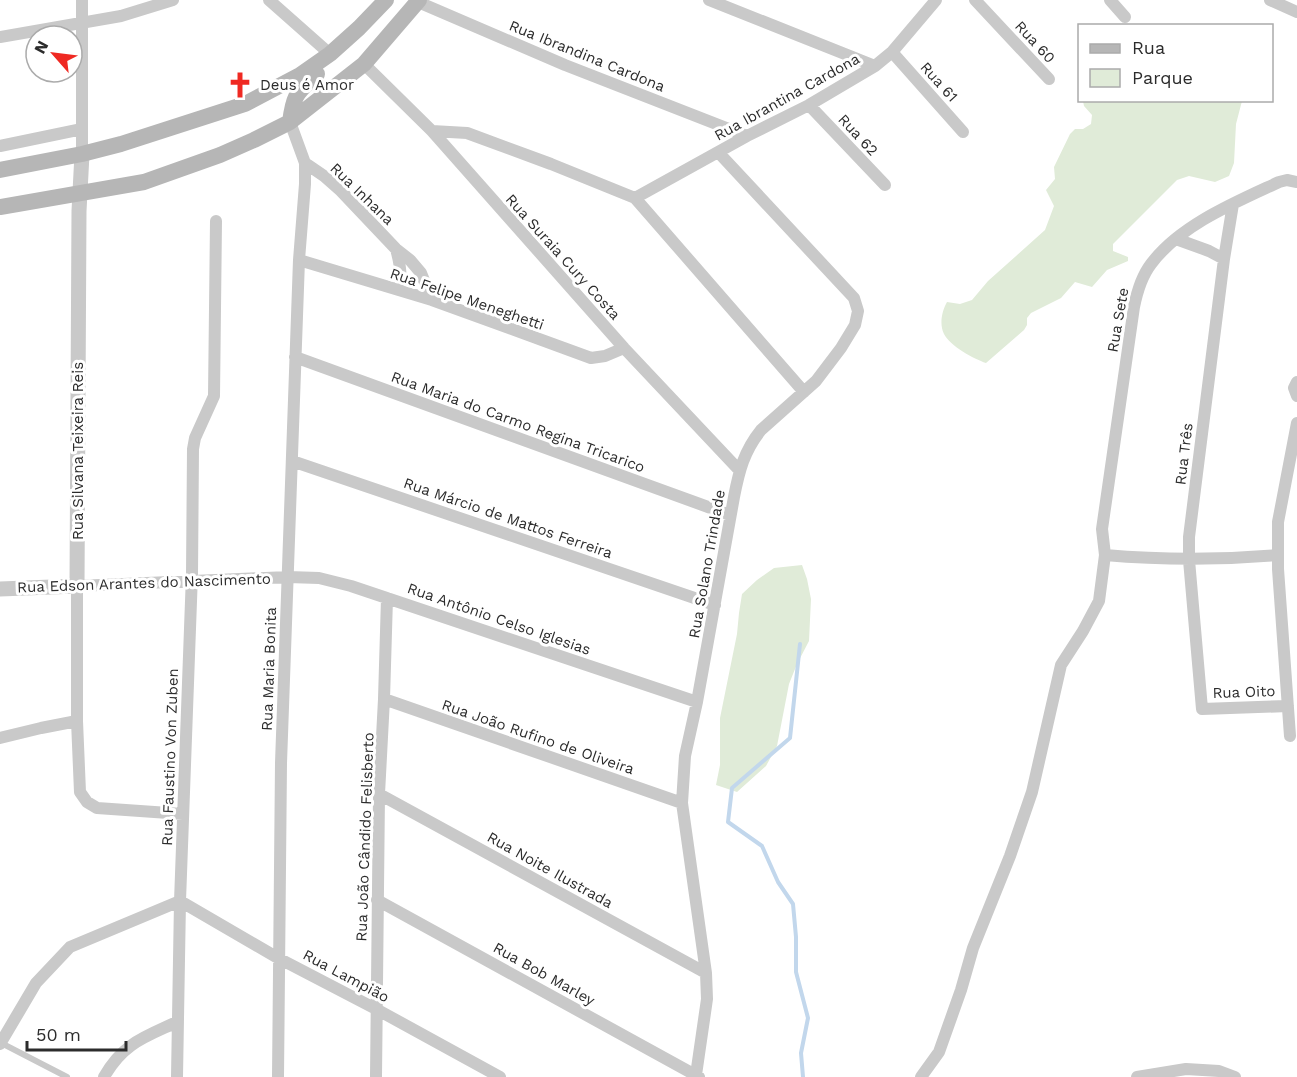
<svg xmlns="http://www.w3.org/2000/svg" width="1297" height="1077" viewBox="0 0 1297 1077" font-family="'Work Sans',sans-serif">
<rect width="100%" height="100%" fill="#fff"/>
<path fill="#e0ebd8" d="M 1083,101 L 1242,101 L 1236,124 L 1234,163 L 1229,176 L 1215,182 L 1189,176 L 1177,180 L 1113,244 L 1113,251 L 1128,257 L 1128,261 L 1107,270 L 1092,287 L 1075,282 L 1061,298 L 1031,313 L 1027,318 L 1027,325 L 1024,330 L 986,363 C 974,359 950,346 944,334 C 939,324 942,311 947,302 L 960,304 L 972,300 L 988,281 L 1045,230 L 1054,206 L 1046,190 L 1055,179 L 1054,167 L 1070,134 L 1075,129 L 1083,129 L 1091,124 L 1092,115 L 1084,106 Z
M 802,565 L 807,579 L 811,599 L 809,641 L 797,664 L 789,684 L 777,746 L 766,766 L 737,792 L 716,785 L 720,765 L 720,718 L 737,634 L 739,613 L 742,594 L 757,580 L 774,568 Z"/>
<g fill="none" stroke-linecap="round" stroke-linejoin="round">
<path stroke="#c2d7ec" stroke-width="4" d="M 800,644 L 790,738 L 732,788 L 728,822 L 762,846 L 778,882 L 793,904 L 796,937 L 796,972 L 808,1018 L 801,1053 L 803,1077"/>
<path stroke="#c9c9c9" stroke-width="6" d="M 1,1043 L 67,1077"/>
<path stroke="#c9c9c9" stroke-width="12" d="M 269,0 L 330,54
M 709,0 L 875,66
M 975,0 L 1049,79
M 1110,0 L 1125,17
M 1270,0 L 1297,12
M 418,2 L 565,65 L 747,136
M 0,37 L 121,16 L 173,0
M 892,52 L 963,132
M 364,64 L 432,131 L 624,348 L 739,470
M 809,105 L 885,185
M 432,131 L 467,133 L 551,164 L 635,198 L 804,392
M 0,146 L 82,129
M 82,154 L 82,0
M 305,163 L 324,176 L 341,191 L 396,249 L 410,260 L 421,273 L 432,300
M 635,198 L 747,136 L 809,105 L 875,66 L 892,52 L 936,0
M 1233,204 L 1224,259 L 1189,537 L 1189,560 L 1202,709 L 1288,706
M 1176,239 L 1209,251 L 1224,259
M 396,249 C 400,263 402,276 400,290
M 299,260 L 432,300 L 591,358 L 605,356 L 624,348
M 295,357 L 730,515
M 1297,382 L 1294,388 L 1297,396
M 292,461 L 715,605
M 1105,555 C 1163,560 1220,560 1277,555
M 384,699 L 682,803
M 1290,736 L 1278,569 L 1278,522 L 1297,423
M 0,738 L 41,728 L 77,721
M 379,794 L 706,973
M 183,814 L 97,808 L 87,802 L 80,792 L 77,721 L 77,586 L 288,577 L 319,578 L 351,586 L 697,702
M 377,900 L 699,1077
M 180,901 L 278,958 L 376,1009 L 500,1077
M 0,1044 L 36,983 L 70,947 L 180,901
M 696,1075 L 707,999 L 706,973 L 682,803 L 685,756 L 697,702 L 734,497 C 739,471 744,451 761,430 L 816,381 L 841,348 L 855,325 L 858,311 L 854,298 L 718,152
M 104,1077 C 123,1043 145,1037 177,1022
M 177,1077 L 180,901 L 192,574 L 193,449 L 195,438 L 214,396 L 216,221
M 278,1077 L 281,763 L 299,260 L 305,184 L 305,163 L 290,122
M 376,1077 L 379,794 L 384,699 L 387,598
M 921,1077 L 939,1052 L 961,990 L 973,948 L 1010,856 L 1032,792 L 1061,665 L 1083,631 L 1099,601 L 1105,555 L 1102,529 L 1134,307 C 1137,292 1141,277 1151,264 C 1180,225 1236,202 1279,182 L 1287,180 L 1297,182
M 1137,1077 L 1186,1069 L 1219,1071 L 1235,1077"/>
<path stroke="#c9c9c9" stroke-width="15" d="M 0,589 L 77,586 L 79,211 L 82,154"/>
<path stroke="#b6b6b6" stroke-width="16" d="M 290,122 C 294,92 297,94 317,74
M 0,170 L 82,154 L 121,144 L 245,104 L 300,75 L 330,54 L 359,28 L 386,0
M 0,207 L 144,182 L 220,155 L 254,140 L 290,122 L 364,64 L 419,0"/>
</g>
<defs>
<g id="church-bare" transform="scale(2.07)"><path d="M-1.2-6h2.4v3.5h3.3v2.4h-3.3V6h-2.4V-.1h-3.3v-2.4h3.3Z" fill="#ef2922" stroke="#fff" stroke-width="2.5" paint-order="stroke"/></g>
</defs>
<g fill-rule="evenodd">
<use href="#church-bare" x="240" y="85"/>
</g>
<g text-anchor="middle" stroke-width="6" stroke-linejoin="round" paint-order="stroke">
<g font-size="15" fill="#2c2c2c" stroke="#fff">
<text transform="translate(1035 42) rotate(47)" y="5">Rua 60</text>
<text transform="translate(587 56) rotate(22)" y="5">Rua Ibrandina Cardona</text>
<text transform="translate(939 82) rotate(48)" y="5">Rua 61</text>
<text transform="translate(787 97) rotate(-29)" y="5">Rua Ibrantina Cardona</text>
<text transform="translate(858 135) rotate(47)" y="5">Rua 62</text>
<text transform="translate(362 194) rotate(44)" y="5">Rua Inhana</text>
<text transform="translate(563 257) rotate(48)" y="5">Rua Suraia Cury Costa</text>
<text transform="translate(467 299) rotate(19)" y="5">Rua Felipe Meneghetti</text>
<text transform="translate(1118 320) rotate(-80)" y="5">Rua Sete</text>
<text transform="translate(518 422) rotate(20)" y="5">Rua Maria do Carmo Regina Tricarico</text>
<text transform="translate(78 451) rotate(-90)" y="5">Rua Silvana Teixeira Reis</text>
<text transform="translate(1184 454) rotate(-83)" y="5">Rua Três</text>
<text transform="translate(508 518) rotate(19)" y="5">Rua Márcio de Mattos Ferreira</text>
<text transform="translate(707 564) rotate(-80)" y="5">Rua Solano Trindade</text>
<text transform="translate(144 583) rotate(-2)" y="5">Rua Edson Arantes do Nascimento</text>
<text transform="translate(499 619) rotate(19)" y="5">Rua Antônio Celso Iglesias</text>
<text transform="translate(269 669) rotate(-88)" y="5">Rua Maria Bonita</text>
<text transform="translate(1244 692) rotate(-2)" y="5">Rua Oito</text>
<text transform="translate(538 737) rotate(19)" y="5">Rua João Rufino de Oliveira</text>
<text transform="translate(170 757) rotate(-88)" y="5">Rua Faustino Von Zuben</text>
<text transform="translate(365 837) rotate(-88)" y="5">Rua João Cândido Felisberto</text>
<text transform="translate(550 870) rotate(29)" y="5">Rua Noite Ilustrada</text>
<text transform="translate(544 974) rotate(29)" y="5">Rua Bob Marley</text>
<text transform="translate(346 976) rotate(28)" y="5">Rua Lampião</text>
</g>
<g font-size="15" fill="#2c2c2c" stroke="#fff" text-anchor="start">
<text x="260" y="90">Deus é Amor</text>
</g>
</g>
<rect x="1078" y="24" width="195" height="78" fill="#ffffff" stroke="#ababab" stroke-width="1.5"/>
<rect x="1090" y="44" width="30" height="9" fill="#b6b6b6" stroke="#ababab" stroke-width="1.5"/>
<text x="1132" y="54" font-size="18" fill="#2c2c2c">Rua</text>
<rect x="1090" y="69" width="30" height="18" fill="#e0ebd8" stroke="#ababab" stroke-width="1.5"/>
<text x="1132" y="84" font-size="18" fill="#2c2c2c">Parque</text>
<g transform="translate(54 54) rotate(298)"><circle r="28" fill="#ffffff" stroke="#ababab" stroke-width="1.5"/>
<path d="M0-4.5L10 22L0 15L-10 22Z" fill="#ef2922"/>
<text y="-9" font-size="16" font-weight="bold" text-anchor="middle" fill="#2c2c2c">N</text>
</g>
<path d="M27 1041v9h99v-9" fill="none" stroke="#2c2c2c" stroke-width="3"/>
<text x="36" y="1041" font-size="18" fill="#2c2c2c" stroke="#ffffff" stroke-width="4.5" paint-order="stroke">50 m</text>
</svg>
